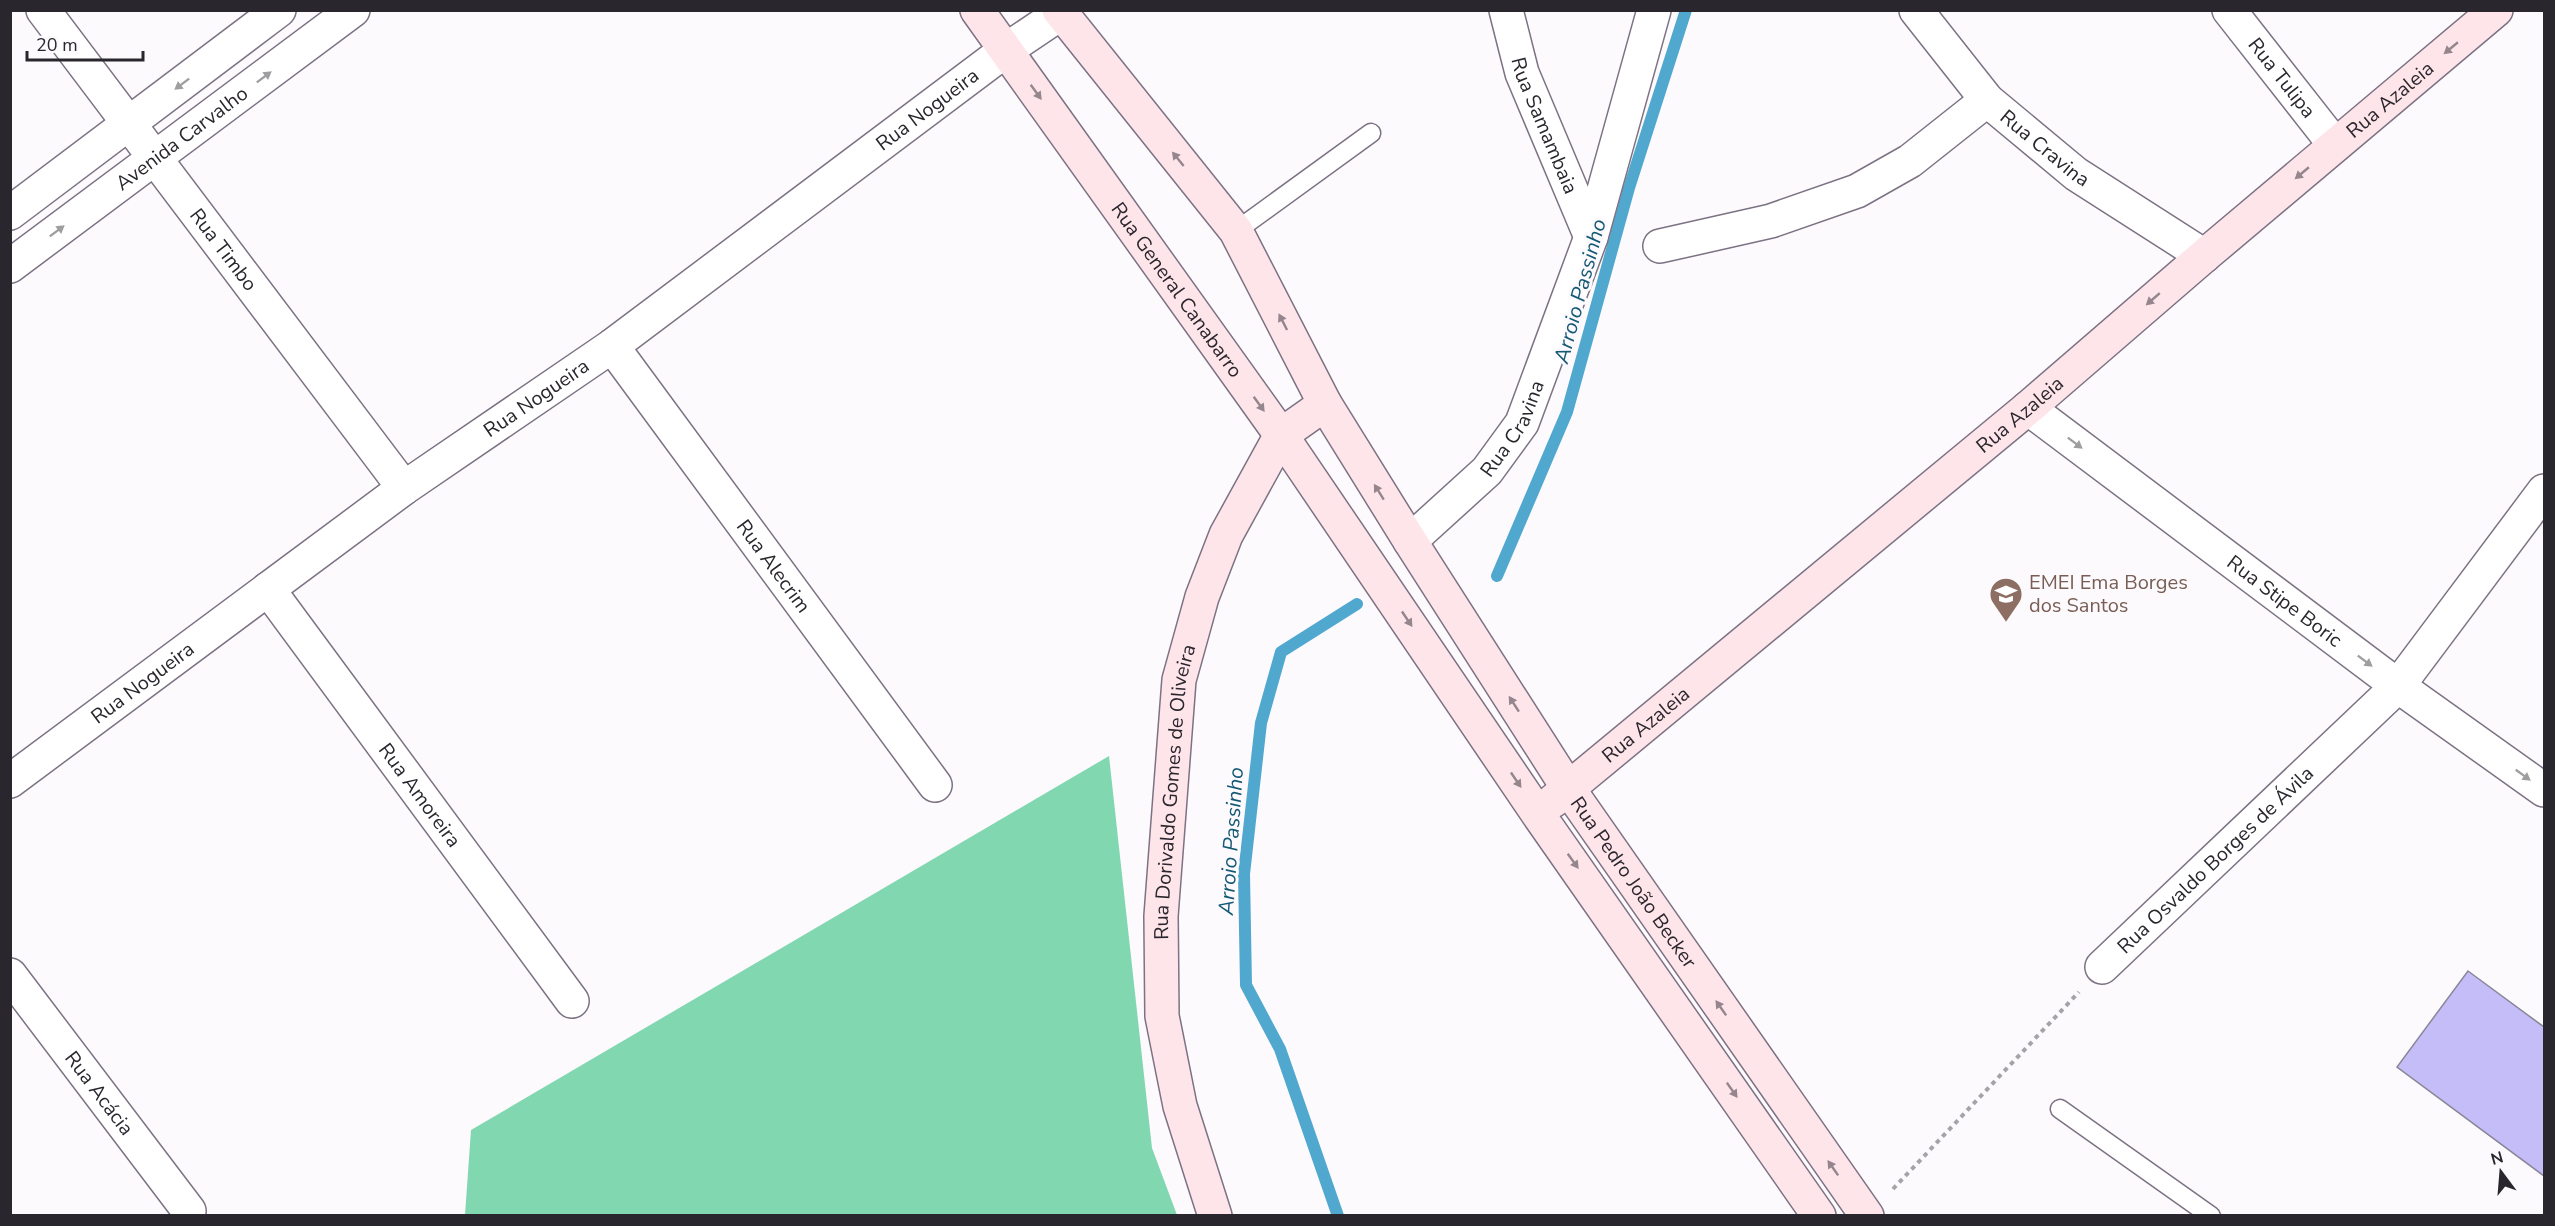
<svg xmlns="http://www.w3.org/2000/svg" width="2555" height="1226" viewBox="0 0 2555 1226" font-family="'Nunito Sans',sans-serif">
<rect width="100%" height="100%" fill="#fcfafd"/>
<path fill="#81d7b0" d="M 1109,756 L 1152,1148 L 1177,1215 L 465,1215 L 471,1130 Z"/>
<g fill="none" stroke-linecap="round" stroke-linejoin="round">
<path stroke="#50a8cf" stroke-width="12" d="M 1497,576 L 1567,412 L 1629,188 L 1686,10
M 1338,1216 L 1280,1049 L 1246,985 L 1244,874 L 1261,723 L 1281,652 L 1357,604"/>
</g>
<path fill="#c5bdf7" stroke="#898699" stroke-width="1.5" d="M 2468,971 L 2544,1027 L 2544,1176 L 2397,1067 Z"/>
<g fill="none" stroke-linecap="round" stroke-linejoin="round">
<g stroke="#7c7283" stroke-width="21">
<path id="lane" d="M 1236,231 L 1371,133
M 2060,1109 L 2211,1216"/>
</g>
<g stroke="#7c7283" stroke-width="36">
<g id="street">
<path id="s1" d="M 43,10 L 404,488"/>
<path id="s2" d="M 1506,10 L 1522,73 L 1591,237"/>
<path id="s3" d="M 1916,10 L 1987,100 L 2076,174 L 2204,256"/>
<path id="s4" d="M 2229,10 L 2335,145"/>
<path d="M 10,213 L 279,10"/>
<path d="M 1660,246 L 1771,221 L 1857,191 L 1910,161 L 1987,100"/>
<path id="s5" d="M 10,266 L 353,10"/>
<path id="s6" d="M 612,346 L 935,785"/>
<path id="s7" d="M 2028,408 L 2398,686 L 2544,790"/>
<path id="s8" d="M 1410,541 L 1487,471 L 1522,423 L 1591,237 L 1654,10"/>
<path id="s9" d="M 268,589 L 572,1001"/>
<path id="s10" d="M 10,781 L 404,488 L 612,346 L 1006,50 L 1061,13"/>
<path id="s11" d="M 2102,967 L 2398,686 L 2544,491"/>
<path id="s12" d="M 10,975 L 189,1211"/>
</g>
</g>
<g stroke="#7c7283" stroke-width="36">
<g id="secondary">
<path id="s13" d="M 977,10 L 1281,435 L 1538,814 L 1819,1216"/>
<path id="s14" d="M 1059,10 L 1236,231 L 1325,404 L 1410,541 L 1568,788 L 1867,1216"/>
<path id="s15" d="M 1553,801 L 2028,408 L 2204,256 L 2496,10"/>
<path id="s16" d="M 1215,1216 L 1180,1106 L 1162,1016 L 1161,916 L 1179,680 L 1202,597 L 1226,535 L 1281,435 L 1325,404"/>
</g>
</g>
<path stroke="#a6a3a8" stroke-width="4" stroke-dasharray="4.5 4.5" stroke-linecap="butt" d="M 1893,1189 L 2079,992"/>
<use href="#lane" stroke="#fff" stroke-width="18"/>
<use href="#street" stroke="#fff" stroke-width="33"/>
<use href="#secondary" stroke="#fee5ea" stroke-width="33"/>
</g>
<defs><path id="oneway-solid" d="M-6-.8H1V-3.2L6.5 0L1 3.2V.8H-6Z" transform="scale(1.5)"/></defs>
<g fill="#94868c">
<use href="#oneway-solid" transform="translate(2451 48) rotate(140)"/>
<use href="#oneway-solid" transform="translate(1036 92) rotate(54)"/>
<use href="#oneway-solid" transform="translate(1178 159) rotate(-129)"/>
<use href="#oneway-solid" transform="translate(2302 173) rotate(140)"/>
<use href="#oneway-solid" transform="translate(2153 299) rotate(139)"/>
<use href="#oneway-solid" transform="translate(1283 322) rotate(-117)"/>
<use href="#oneway-solid" transform="translate(1259 404) rotate(54)"/>
<use href="#oneway-solid" transform="translate(1379 492) rotate(-122)"/>
<use href="#oneway-solid" transform="translate(1407 619) rotate(56)"/>
<use href="#oneway-solid" transform="translate(1514 704) rotate(-123)"/>
<use href="#oneway-solid" transform="translate(1516 780) rotate(56)"/>
<use href="#oneway-solid" transform="translate(1573 861) rotate(54)"/>
<use href="#oneway-solid" transform="translate(1721 1008) rotate(-125)"/>
<use href="#oneway-solid" transform="translate(1732 1090) rotate(55)"/>
<use href="#oneway-solid" transform="translate(1833 1168) rotate(-125)"/>
</g>
<g fill="#9f9da0">
<use href="#oneway-solid" transform="translate(264 77) rotate(-37)"/>
<use href="#oneway-solid" transform="translate(182 84) rotate(143)"/>
<use href="#oneway-solid" transform="translate(57 231) rotate(-37)"/>
<use href="#oneway-solid" transform="translate(2075 443) rotate(37)"/>
<use href="#oneway-solid" transform="translate(2365 661) rotate(37)"/>
<use href="#oneway-solid" transform="translate(2523 775) rotate(36)"/>
</g>
<defs>
<g id="school-pin" transform="scale(1.725)"><path d="M0 17L-7.5 6A9.5 9.5 0 1 1 7.5 6Z" fill="#8d6e63" stroke="#fcfafd"/><path d="M0-5L7-2L0 1L-7-2ZM-4 1L0 2.5L4 1V4Q0 6-4 4Z" fill="#fff"/></g>
</defs>
<g fill-rule="evenodd">
<use href="#school-pin" x="2006" y="594"/>
</g>
<g text-anchor="middle" stroke-width="6" stroke-linejoin="round" paint-order="stroke">
<g font-size="20" fill="#2a262d" stroke="#fcfafd">
<text dy="7" stroke="none"><textPath href="#s4" startOffset="86">Rua Tulipa</textPath></text>
<text dy="7" stroke="none"><textPath href="#s15" startOffset="1092">Rua Azaleia</textPath></text>
<text dy="7" stroke="none"><textPath href="#s10" startOffset="1137">Rua Nogueira</textPath></text>
<text dy="7" stroke="none"><textPath href="#s2" startOffset="122">Rua Samambaia</textPath></text>
<text dy="7" stroke="none"><textPath href="#s5" startOffset="214">Avenida Carvalho</textPath></text>
<text dy="7" stroke="none"><textPath href="#s3" startOffset="190">Rua Cravina</textPath></text>
<text dy="7" stroke="none"><textPath href="#s1" startOffset="300">Rua Timbo</textPath></text>
<text dy="7" stroke="none"><textPath href="#s13" startOffset="344">Rua General Canabarro</textPath></text>
<text dy="7" stroke="none"><textPath href="#s10" startOffset="651">Rua Nogueira</textPath></text>
<text dy="7" stroke="none"><textPath href="#s15" startOffset="606">Rua Azaleia</textPath></text>
<text dy="7" stroke="none"><textPath href="#s8" startOffset="154">Rua Cravina</textPath></text>
<text dy="7" stroke="none"><textPath href="#s6" startOffset="273">Rua Alecrim</textPath></text>
<text dy="7" stroke="none"><textPath href="#s7" startOffset="321">Rua Stipe Boric</textPath></text>
<text dy="7" stroke="none"><textPath href="#s10" startOffset="165">Rua Nogueira</textPath></text>
<text dy="7" stroke="none"><textPath href="#s15" startOffset="120">Rua Azaleia</textPath></text>
<text dy="7" stroke="none"><textPath href="#s16" startOffset="432">Rua Dorivaldo Gomes de Oliveira</textPath></text>
<text dy="7" stroke="none"><textPath href="#s9" startOffset="256">Rua Amoreira</textPath></text>
<text dy="7" stroke="none"><textPath href="#s11" startOffset="156">Rua Osvaldo Borges de Ávila</textPath></text>
<text dy="7" stroke="none"><textPath href="#s14" startOffset="1047">Rua Pedro João Becker</textPath></text>
<text dy="7" stroke="none"><textPath href="#s12" startOffset="148">Rua Acácia</textPath></text>
</g>
<g font-size="20" fill="#785e54" stroke="#fcfafd" text-anchor="start">
<text x="2029" y="589">EMEI Ema Borges<tspan x="2029" dy="23">dos Santos</tspan></text>
</g>
<g font-size="21" font-style="italic" fill="#145975" stroke="#fcfafd">
<text transform="translate(1580 291) rotate(-75)" y="7">Arroio Passinho</text>
<text transform="translate(1231 841) rotate(-86)" y="7">Arroio Passinho</text>
</g>
</g>
<rect width="2555" height="1226" fill="none" stroke="#2a262d" stroke-width="24"/>
<g transform="translate(2501 1172) rotate(344)" stroke="#fcfafd" stroke-width="4.5" paint-order="stroke">
<path d="M0-4.5L10 22L0 15L-10 22Z" fill="#2a262d"/>
<text y="-9" font-size="16" font-weight="bold" text-anchor="middle" fill="#2a262d">N</text>
</g>
<path d="M27 51v9h116v-9" fill="none" stroke="#2a262d" stroke-width="3"/>
<text x="36" y="51" font-size="18" fill="#2a262d" stroke="#fcfafd" stroke-width="4.5" paint-order="stroke">20 m</text>
</svg>
